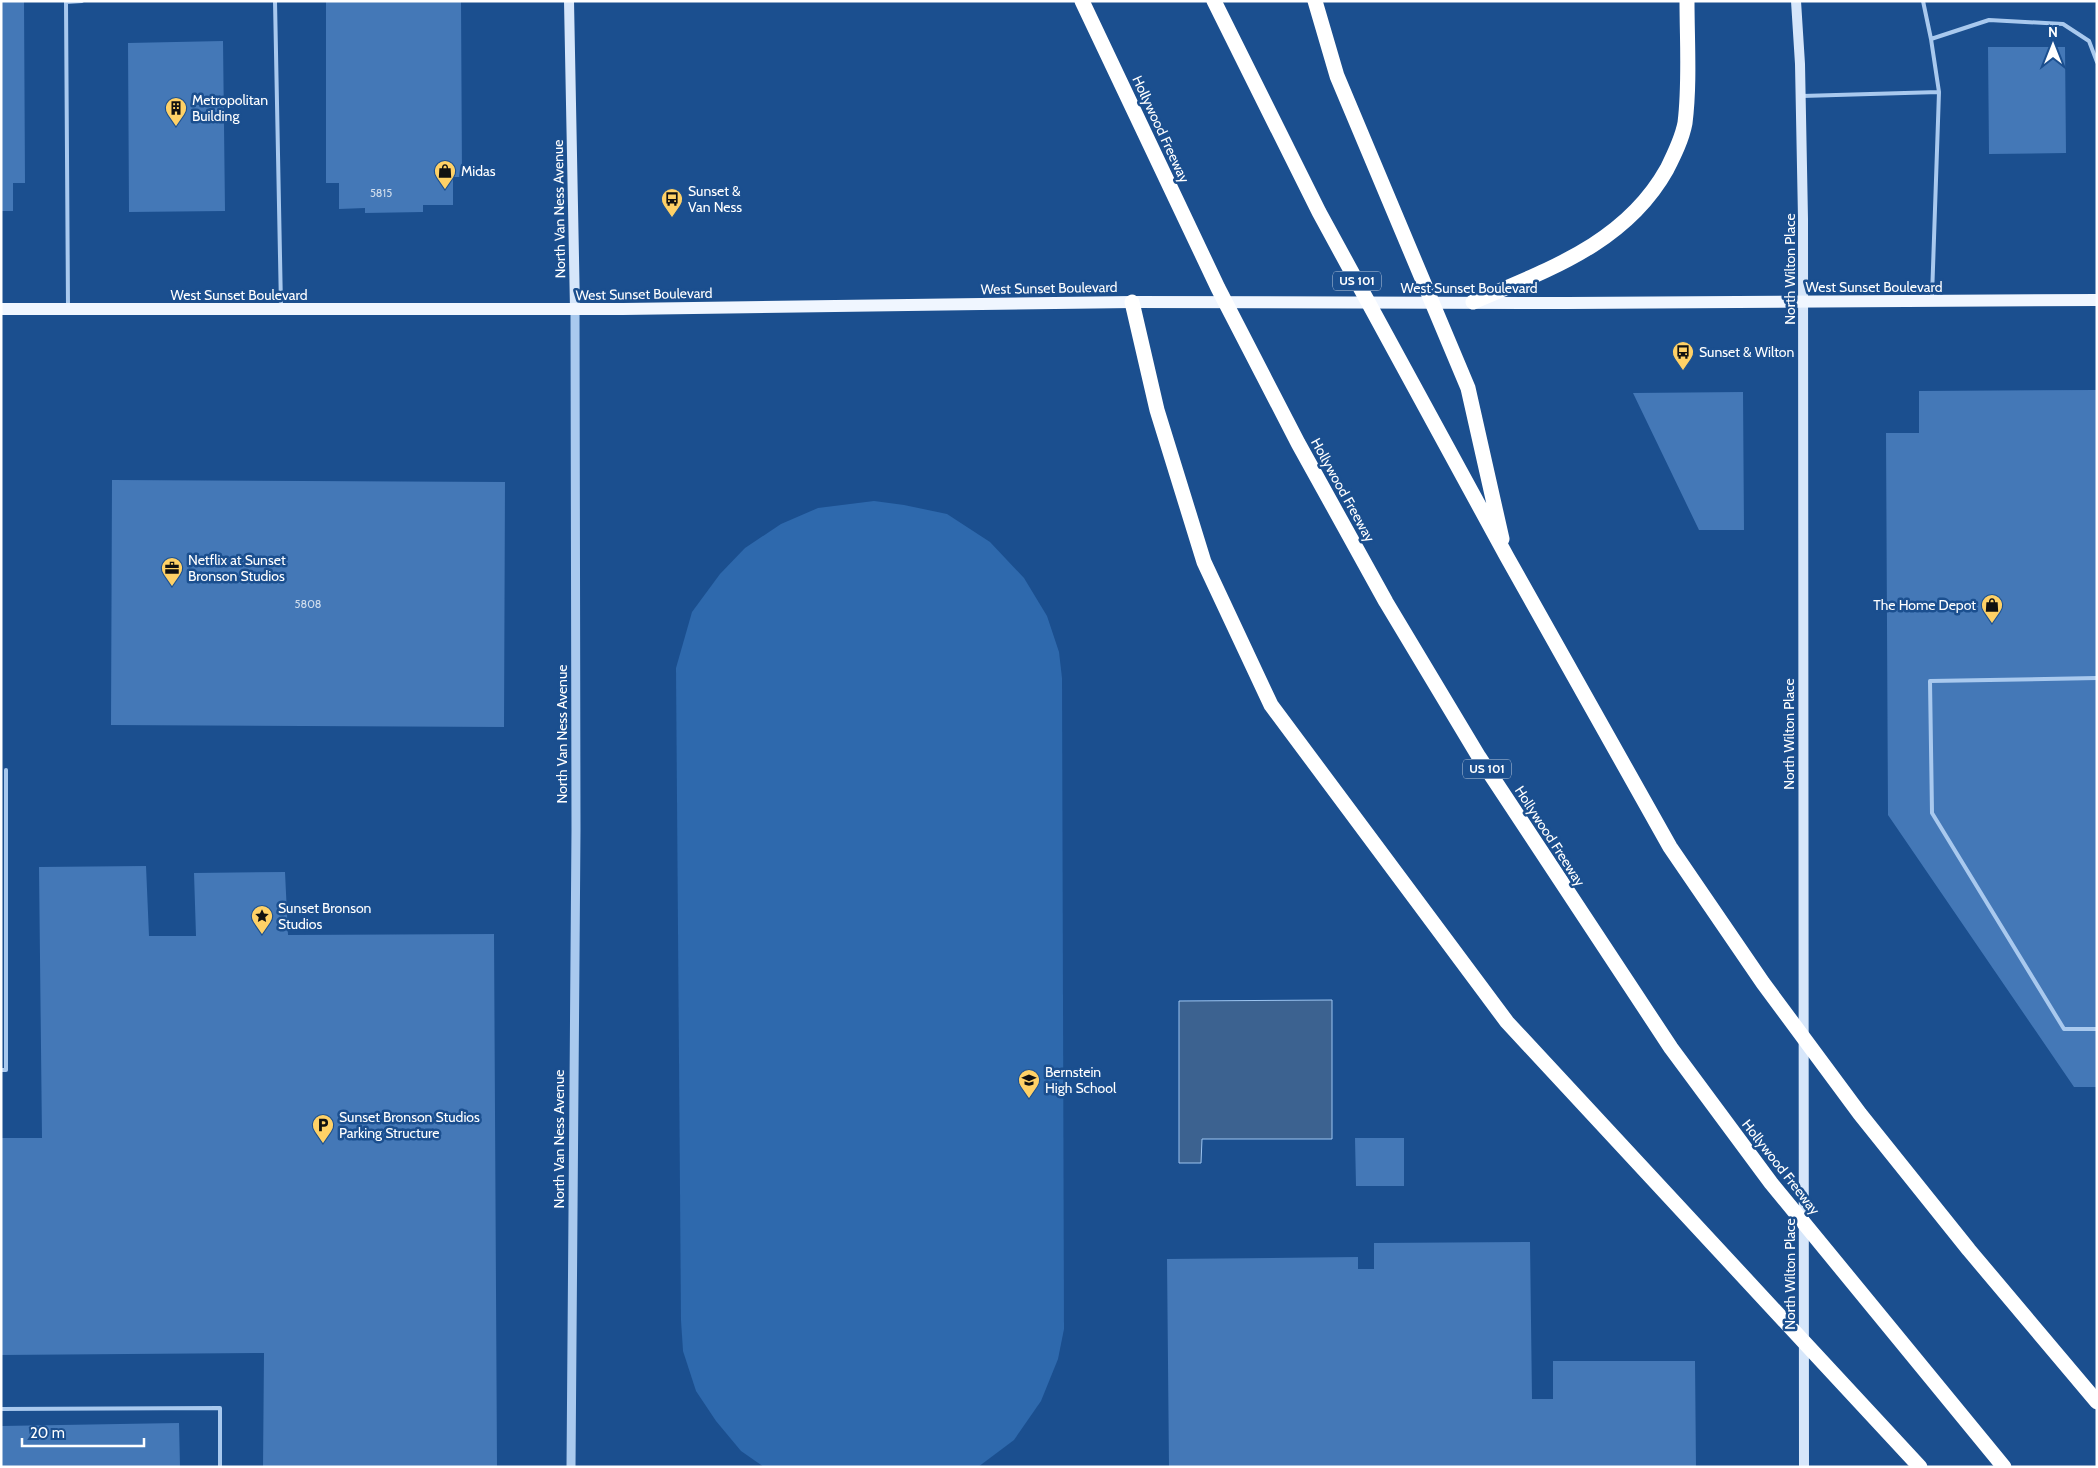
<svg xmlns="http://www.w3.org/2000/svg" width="2098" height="1468" viewBox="0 0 2098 1468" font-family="Cabin,sans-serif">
<rect width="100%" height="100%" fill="#1b4f8f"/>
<path fill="#2e69ad" d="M 874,501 L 904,505 L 947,514 L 990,542 L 1024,578 L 1047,616 L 1059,652 L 1062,678 L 1064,1329 L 1058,1359 L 1041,1401 L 1014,1440 L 978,1467 L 764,1467 L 741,1451 L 716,1421 L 696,1391 L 683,1351 L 681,1320 L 676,668 L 692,612 L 720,574 L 745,548 L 781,524 L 818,508 Z"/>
<path fill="#3c6290" stroke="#9cc4f0" d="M 1332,1000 L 1332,1139 L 1202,1139 L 1201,1163 L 1179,1163 L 1179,1001 Z"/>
<path fill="#4478b7" d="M 1,1 L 24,1 L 25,183 L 13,183 L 13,211 L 1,211 Z
M 326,1 L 461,1 L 462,177 L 453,177 L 453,205 L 423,205 L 423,212 L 365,213 L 365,208 L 339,209 L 339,183 L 326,183 Z
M 223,41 L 225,211 L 129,212 L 128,43 Z
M 1988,47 L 2065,47 L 2066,153 L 1989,154 Z
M 2097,390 L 2097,1087 L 2074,1087 L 1888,815 L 1886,433 L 1919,433 L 1919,391 Z
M 1743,392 L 1744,530 L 1699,530 L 1633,393 Z
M 112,480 L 505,482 L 504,727 L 111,725 Z
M 146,866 L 149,936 L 196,936 L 194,873 L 285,872 L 288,935 L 494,934 L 497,1467 L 263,1467 L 264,1353 L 1,1355 L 1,1138 L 42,1138 L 39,867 Z
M 1355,1138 L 1404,1138 L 1404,1186 L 1356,1186 Z
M 1530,1242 L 1532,1399 L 1553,1399 L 1553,1361 L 1695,1361 L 1696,1467 L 1169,1467 L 1167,1259 L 1358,1257 L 1358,1269 L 1374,1269 L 1374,1243 Z
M 179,1423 L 180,1467 L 1,1467 L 1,1426 Z"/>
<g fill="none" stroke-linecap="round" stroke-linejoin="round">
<path stroke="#a9c9ee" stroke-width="4" d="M 275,1 L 281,307
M 1923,1 L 1931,39
M 1802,96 L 1939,92 L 1931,39 L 1989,20 L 2063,24 L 2089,41 L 2097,62
M 1932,297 L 1939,92
M 68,307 L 66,2 L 82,1
M 2097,678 L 1930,681 L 1932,813 L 2064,1029 L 2097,1029
M 1,1070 L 6,1070 L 6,770
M 1,1409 L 220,1408 L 220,1467"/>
<path stroke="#a9c9ee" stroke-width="9" d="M 571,1467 L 576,830 L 575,309"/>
<path stroke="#d6e6fa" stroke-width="10" d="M 569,1 L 575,309
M 1796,1 L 1800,64 L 1803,219 L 1804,1467"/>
<path stroke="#f0f6ff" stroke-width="12" d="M 1,309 L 623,309 L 1132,302 L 1567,303 L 2097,300"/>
<path stroke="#fff" stroke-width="15" d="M 1082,1 L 1218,288 L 1298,443 L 1386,602 L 1479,757 L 1671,1048 L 1771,1183 L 2004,1467
M 1214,1 L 1319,212 L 1507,557 L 1670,847 L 1763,983 L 1860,1114 L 1969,1250 L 2097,1402
M 1315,1 L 1337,76 L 1468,388 L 1502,539
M 1132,302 L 1157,410 L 1204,562 L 1271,705 L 1507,1022 L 1920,1467
M 1473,302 C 1547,270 1625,244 1667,169 C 1674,155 1682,139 1685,123 C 1690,83 1687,41 1687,1"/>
</g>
<defs>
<g id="building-pin" transform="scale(1.125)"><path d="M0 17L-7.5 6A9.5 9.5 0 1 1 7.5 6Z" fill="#ffd166" stroke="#1b4f8f"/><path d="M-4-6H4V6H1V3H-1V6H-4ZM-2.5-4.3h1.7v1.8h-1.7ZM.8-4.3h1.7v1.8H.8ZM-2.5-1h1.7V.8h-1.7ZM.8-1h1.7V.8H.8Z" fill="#111"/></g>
<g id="shop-pin" transform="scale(1.125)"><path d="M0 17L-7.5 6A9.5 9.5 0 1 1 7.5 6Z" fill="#ffd166" stroke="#1b4f8f"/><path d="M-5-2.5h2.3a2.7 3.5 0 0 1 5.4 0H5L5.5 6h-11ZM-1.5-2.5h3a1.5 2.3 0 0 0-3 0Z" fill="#111"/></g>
<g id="bus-pin" transform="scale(1.125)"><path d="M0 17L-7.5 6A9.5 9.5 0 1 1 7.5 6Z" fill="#ffd166" stroke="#1b4f8f"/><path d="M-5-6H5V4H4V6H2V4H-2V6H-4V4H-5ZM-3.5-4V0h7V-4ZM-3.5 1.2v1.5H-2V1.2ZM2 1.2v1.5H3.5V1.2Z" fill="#111"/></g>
<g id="office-pin" transform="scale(1.125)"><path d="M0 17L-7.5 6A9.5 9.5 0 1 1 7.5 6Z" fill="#ffd166" stroke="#1b4f8f"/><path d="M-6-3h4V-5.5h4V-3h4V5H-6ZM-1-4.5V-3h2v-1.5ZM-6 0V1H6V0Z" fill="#111"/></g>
<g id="sight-pin" transform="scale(1.125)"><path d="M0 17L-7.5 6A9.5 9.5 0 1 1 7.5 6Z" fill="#ffd166" stroke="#1b4f8f"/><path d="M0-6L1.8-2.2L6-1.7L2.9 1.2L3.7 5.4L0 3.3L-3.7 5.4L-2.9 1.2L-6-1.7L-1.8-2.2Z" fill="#111"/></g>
<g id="school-pin" transform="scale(1.125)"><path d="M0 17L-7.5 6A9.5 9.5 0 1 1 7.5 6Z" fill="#ffd166" stroke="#1b4f8f"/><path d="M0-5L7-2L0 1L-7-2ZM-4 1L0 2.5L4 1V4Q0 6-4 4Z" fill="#111"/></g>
<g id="parking-pin" transform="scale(1.125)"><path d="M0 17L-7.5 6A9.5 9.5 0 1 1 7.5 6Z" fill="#ffd166" stroke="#1b4f8f"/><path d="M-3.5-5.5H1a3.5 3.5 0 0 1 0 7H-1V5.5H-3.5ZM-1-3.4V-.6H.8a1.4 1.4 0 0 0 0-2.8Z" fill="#111"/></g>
</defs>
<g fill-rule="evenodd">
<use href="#building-pin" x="176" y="108"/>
<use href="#shop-pin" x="445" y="171"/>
<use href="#bus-pin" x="672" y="199"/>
<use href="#bus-pin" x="1683" y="352"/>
<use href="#office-pin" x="172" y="568"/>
<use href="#shop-pin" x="1992" y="605"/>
<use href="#sight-pin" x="262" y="916"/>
<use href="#school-pin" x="1029" y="1080"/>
<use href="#parking-pin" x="323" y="1125"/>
</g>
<g text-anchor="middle" stroke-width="5" stroke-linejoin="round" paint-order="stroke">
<g font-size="11" fill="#d0dded">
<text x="381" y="197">5815</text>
<text x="308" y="608">5808</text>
</g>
<g fill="#1b4f8f" stroke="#bbcadd" stroke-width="1">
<rect x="1333" y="271.5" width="48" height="19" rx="4"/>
<rect x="1463" y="759.5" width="48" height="19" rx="4"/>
</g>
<g font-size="12" font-weight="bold" fill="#fff">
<text x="1357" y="285">US 101</text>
<text x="1487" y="773">US 101</text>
</g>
<g font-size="14" fill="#fff" stroke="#1b4f8f" text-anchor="start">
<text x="192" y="105">Metropolitan<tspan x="192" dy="16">Building</tspan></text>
<text x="461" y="176">Midas</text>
<text x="688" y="196">Sunset &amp;<tspan x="688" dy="16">Van Ness</tspan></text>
<text x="1699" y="357">Sunset &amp; Wilton</text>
<text x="188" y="565">Netflix at Sunset<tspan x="188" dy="16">Bronson Studios</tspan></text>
<text x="1976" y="610" text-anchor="end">The Home Depot</text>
<text x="278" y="913">Sunset Bronson<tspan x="278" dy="16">Studios</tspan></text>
<text x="1045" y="1077">Bernstein<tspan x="1045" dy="16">High School</tspan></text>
<text x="339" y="1122">Sunset Bronson Studios<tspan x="339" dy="16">Parking Structure</tspan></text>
</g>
<g font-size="14" fill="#fff" stroke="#1b4f8f">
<text transform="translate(1161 129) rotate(65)" y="5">Hollywood Freeway</text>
<text transform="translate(559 209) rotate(-91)" y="5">North Van Ness Avenue</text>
<text transform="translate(1790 269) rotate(-90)" y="5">North Wilton Place</text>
<text x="1874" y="292">West Sunset Boulevard</text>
<text transform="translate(1049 288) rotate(-1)" y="5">West Sunset Boulevard</text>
<text x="1469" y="293">West Sunset Boulevard</text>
<text transform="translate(644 294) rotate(-1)" y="5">West Sunset Boulevard</text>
<text x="239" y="300">West Sunset Boulevard</text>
<text transform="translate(1343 490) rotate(61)" y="5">Hollywood Freeway</text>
<text transform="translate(562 734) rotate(-90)" y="5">North Van Ness Avenue</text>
<text transform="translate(1789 734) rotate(-90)" y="5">North Wilton Place</text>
<text transform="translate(1550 836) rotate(57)" y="5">Hollywood Freeway</text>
<text transform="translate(559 1139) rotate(-90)" y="5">North Van Ness Avenue</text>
<text transform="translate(1781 1167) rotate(52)" y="5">Hollywood Freeway</text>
<text transform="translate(1790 1274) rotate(-90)" y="5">North Wilton Place</text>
</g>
</g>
<rect width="2098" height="1468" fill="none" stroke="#ffffff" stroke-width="5"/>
<g transform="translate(2053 45)" stroke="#1b4f8f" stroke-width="4" paint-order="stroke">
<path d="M0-4L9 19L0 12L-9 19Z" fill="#ffffff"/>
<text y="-8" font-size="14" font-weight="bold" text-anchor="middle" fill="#ffffff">N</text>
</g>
<path d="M22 1438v8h122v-8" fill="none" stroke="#ffffff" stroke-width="2.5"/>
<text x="30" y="1438" font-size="15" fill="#ffffff" stroke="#1b4f8f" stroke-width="4" paint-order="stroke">20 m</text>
</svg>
